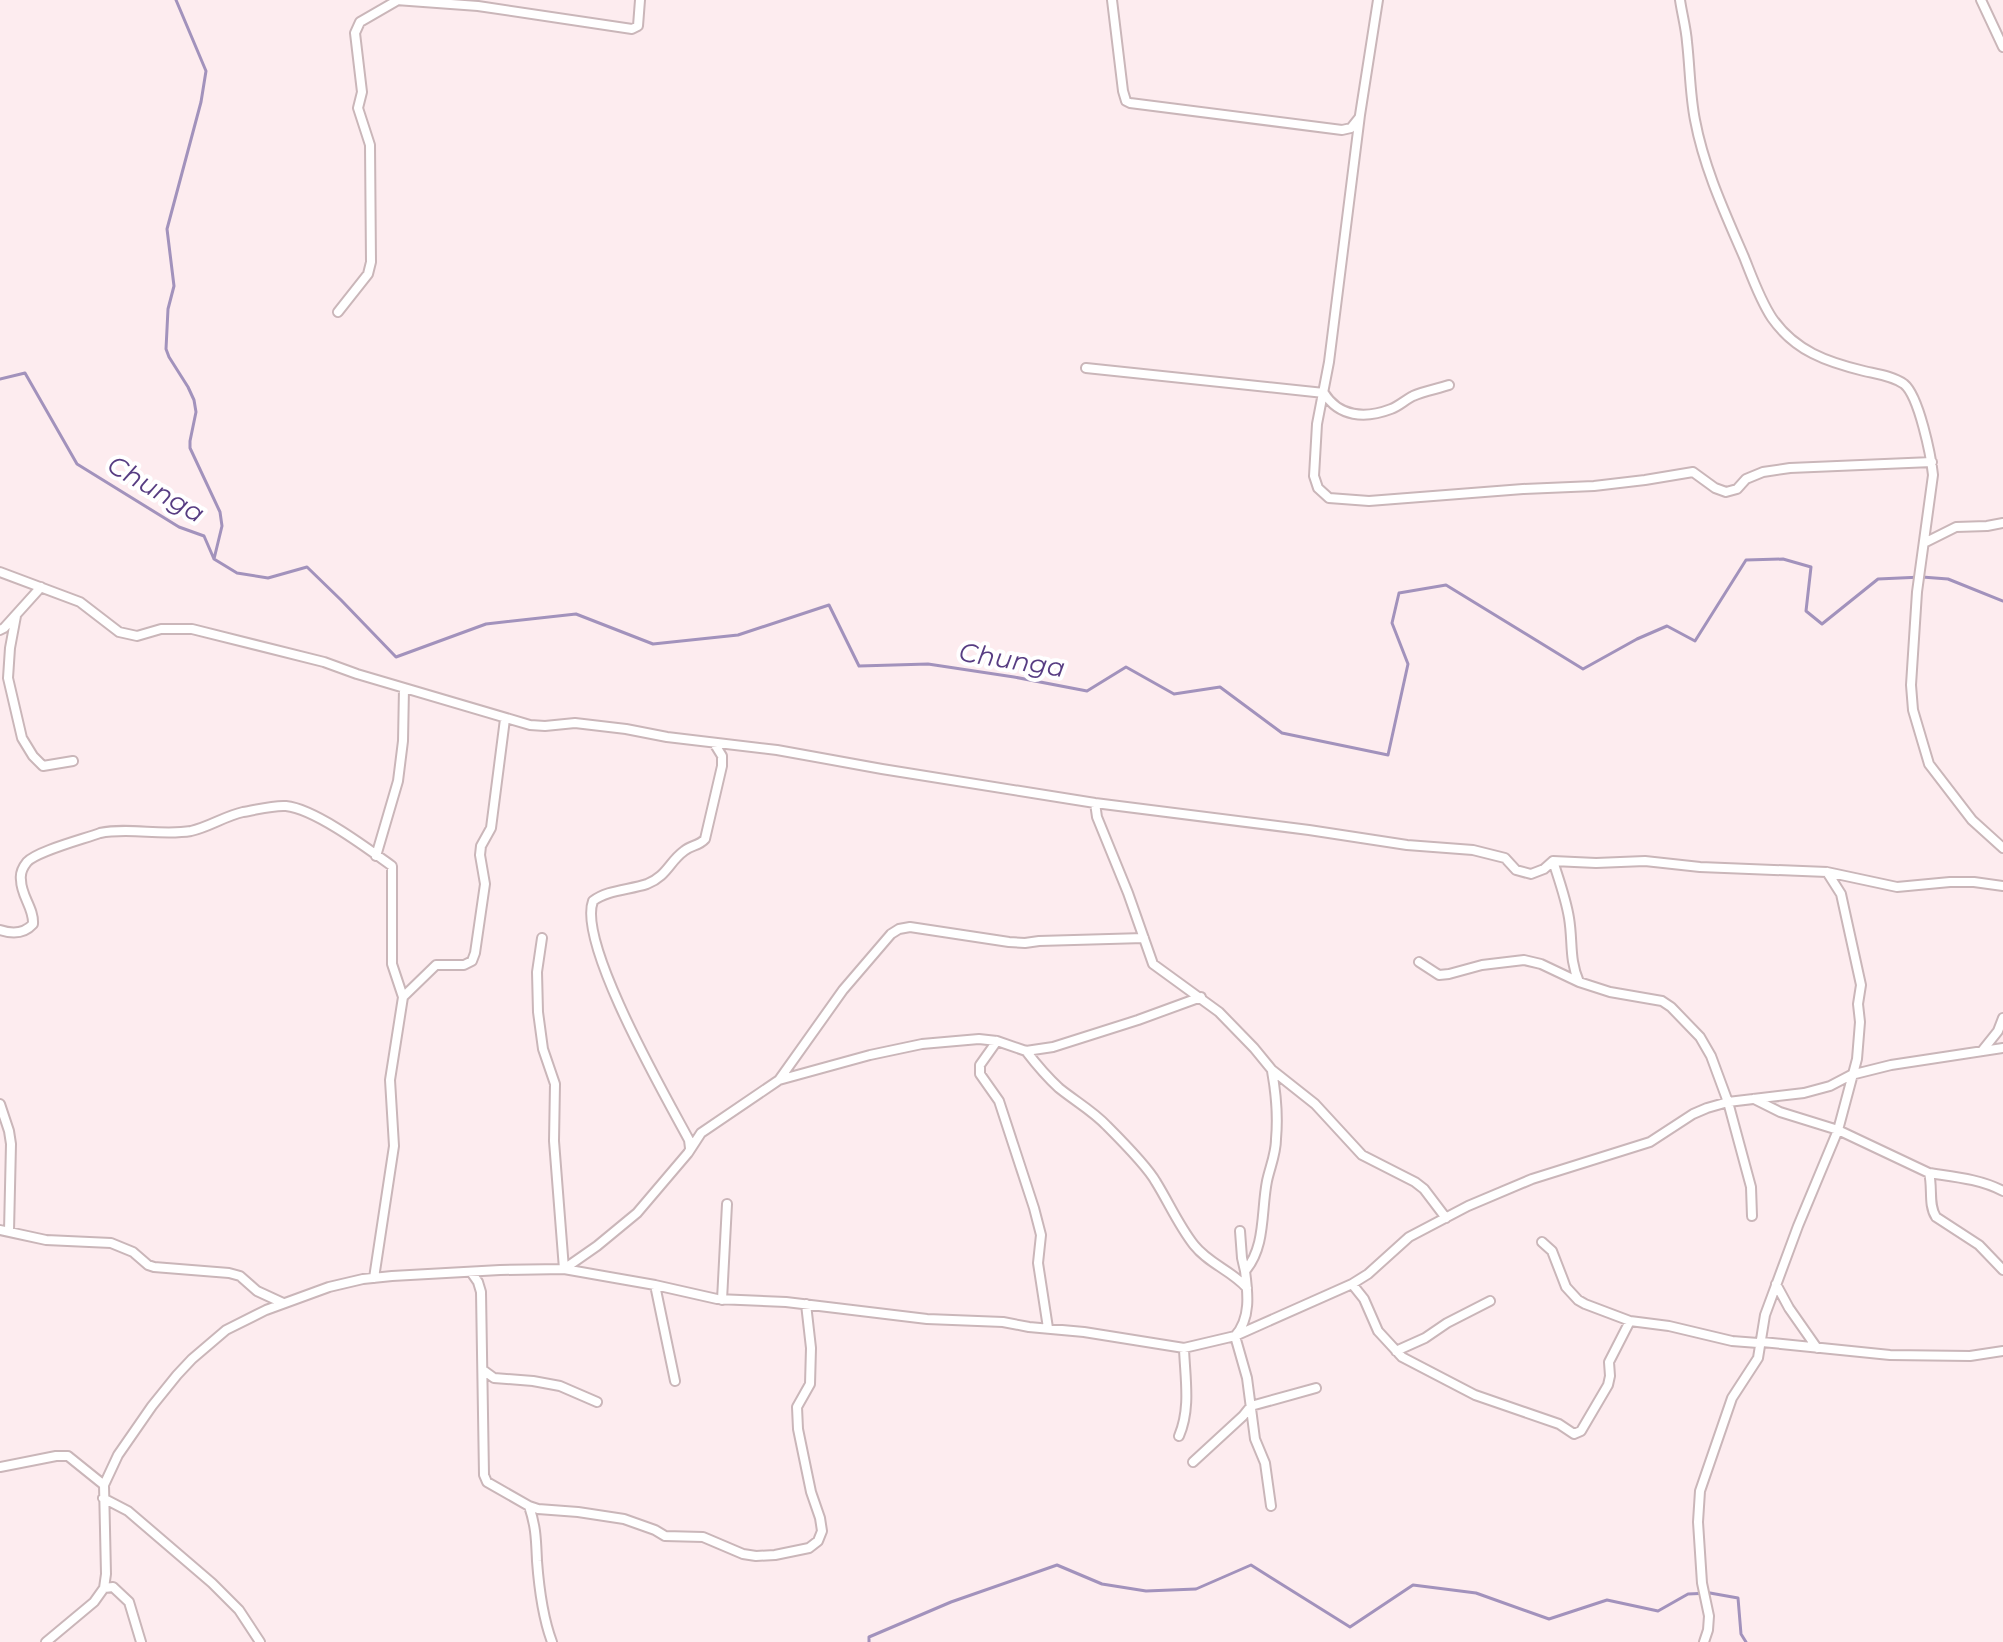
<svg xmlns="http://www.w3.org/2000/svg" width="2003" height="1642" viewBox="0 0 2003 1642" font-family="Montserrat,sans-serif">
<rect width="100%" height="100%" fill="#fdecef"/>
<g fill="none" stroke-linecap="round" stroke-linejoin="round">
<path stroke="#a292bc" stroke-width="3" d="M 176,0 L 206,71 L 201,102 L 167,229 L 174,286 L 168,309 L 166,349 L 169,357 L 188,387 L 194,400 L 196,412 L 190,441 L 190,448 L 220,512 L 222,526 L 214,559
M 0,379 L 25,373 L 77,464 L 179,527 L 204,536 L 214,559 L 237,573 L 268,578 L 307,567 L 341,600 L 396,657 L 486,624 L 576,614 L 653,644 L 738,635 L 829,605 L 859,666 L 928,664 L 1014,677 L 1087,691 L 1126,667 L 1174,694 L 1220,687 L 1282,733 L 1388,755 L 1408,664 L 1392,623 L 1399,593 L 1446,585 L 1583,669 L 1637,639 L 1667,626 L 1695,641 L 1746,560 L 1783,559 L 1811,567 L 1806,611 L 1822,624 L 1878,579 L 1922,577 L 1948,579 L 2003,601
M 869,1642 L 869,1637 L 951,1602 L 1057,1565 L 1102,1584 L 1146,1591 L 1196,1589 L 1251,1565 L 1350,1627 L 1413,1585 L 1476,1593 L 1549,1619 L 1607,1600 L 1658,1611 L 1688,1594 L 1710,1593 L 1738,1598 L 1741,1634 L 1746,1642"/>
<g stroke="#cab6b9" stroke-width="12">
<path id="street" d="M 396,0 L 478,6 L 632,29 L 638,26 L 640,0
M 1112,0 L 1123,91 L 1126,101 L 1130,103 L 1342,130 L 1351,128 L 1359,118
M 1378,0 L 1360,115 L 1329,362 L 1317,424 L 1314,476 L 1318,488 L 1329,498 L 1369,501 L 1523,489 L 1594,486 L 1645,480 L 1693,472 L 1715,488 L 1726,492 L 1737,489 L 1746,479 L 1763,472 L 1790,468 L 1932,462
M 1680,0 C 1682,14 1686,28 1687,42 C 1690,68 1690,95 1695,120 C 1704,168 1725,213 1744,257 C 1752,277 1760,300 1772,318 C 1795,351 1827,362 1864,371 C 1877,374 1893,376 1904,384 C 1919,396 1931,456 1933,475 L 1917,592 L 1911,685 L 1913,710 L 1929,764 L 1972,820 L 2003,848
M 1981,0 L 2003,47
M 338,312 L 368,274 L 371,262 L 370,145 L 358,108 L 362,92 L 355,33 L 360,22 L 398,0
M 1086,368 L 1324,393 C 1339,417 1365,419 1391,409 C 1399,406 1405,400 1413,396 C 1424,391 1437,389 1449,385
M 1924,543 L 1956,527 L 1987,526 L 2003,523
M 0,572 L 80,602 L 119,632 L 137,636 L 161,629 L 192,629 L 324,662 L 357,674 L 530,725 L 545,726 L 575,723 L 626,729 L 667,737 L 777,750 L 882,769 L 1095,803 L 1309,830 L 1407,845 L 1473,850 L 1505,858 L 1516,870 L 1531,874 L 1544,869 L 1553,861 L 1596,863 L 1645,861 L 1700,867 L 1827,872 L 1897,887 L 1950,882 L 1974,882 L 2003,886
M 16,616 L 10,648 L 8,678 L 22,738 L 33,756 L 43,766 L 73,761
M 0,630 L 4,628 L 41,587
M 1095,803 L 1097,817 L 1128,893 L 1153,964 L 1219,1012 L 1254,1048 L 1272,1070 L 1315,1104 L 1362,1155 L 1415,1182 L 1424,1189 L 1446,1218
M 376,856 L 398,781 L 403,741 L 404,688
M 1553,861 C 1559,880 1566,899 1569,918 C 1573,942 1569,959 1579,982 L 1610,992 L 1662,1001 L 1671,1007 L 1700,1037 L 1711,1056 L 1728,1102 L 1751,1187 L 1752,1216
M 0,930 C 12,934 24,934 33,924 C 34,908 21,896 21,880 C 20,874 23,867 27,862 C 37,851 84,839 100,833 C 129,827 161,836 191,831 C 209,827 225,816 243,812 C 256,810 273,805 286,806 C 315,809 367,848 392,866 L 392,964 L 403,997
M 542,938 L 537,972 L 538,1012 L 543,1049 L 555,1084 L 554,1141 L 564,1269
M 1419,962 L 1439,975 L 1449,974 L 1482,965 L 1524,960 L 1541,964 L 1579,982
M 997,1041 L 980,1065 L 980,1074 L 999,1101 L 1034,1208 L 1041,1235 L 1038,1263 L 1048,1328
M 1026,1051 C 1036,1064 1047,1077 1059,1088 C 1075,1101 1093,1111 1107,1126 C 1121,1140 1147,1166 1156,1182 C 1169,1203 1179,1226 1194,1245 C 1209,1264 1231,1270 1247,1288
M 1982,1051 L 1998,1031 L 2003,1018
M 779,1080 L 870,1055 L 922,1044 L 979,1039 L 997,1041 L 1026,1051 L 1053,1047 L 1138,1020 L 1201,997
M 1754,1099 L 1780,1112 L 1838,1130 L 1929,1173 C 1933,1188 1928,1205 1936,1217 L 1979,1245 L 2003,1270
M 0,1104 L 9,1131 L 11,1144 L 9,1231
M 690,1148 L 689,1140 C 666,1097 577,943 593,901 C 607,890 629,890 647,884 C 667,876 669,862 684,851 C 691,845 699,846 705,839 L 722,766 L 722,756 L 714,743
M 1929,1173 C 1955,1177 1980,1179 2003,1191
M 0,1230 L 46,1240 L 111,1243 L 133,1252 L 148,1265 L 154,1267 L 229,1273 L 240,1276 L 257,1291 L 283,1303
M 1240,1231 L 1242,1258 L 1245,1271
M 1542,1242 L 1552,1251 L 1566,1287 L 1578,1300 L 1585,1304 L 1630,1321 L 1669,1326 L 1732,1341 L 1758,1343 L 1762,1342 L 1890,1355 L 1970,1356 L 2003,1351
M 564,1269 L 597,1246 L 637,1213 L 688,1153 L 701,1133 L 779,1080 L 843,990 L 891,934 L 899,929 L 910,927 L 1009,942 L 1025,943 L 1039,941 L 1144,938
M 471,1272 L 478,1282 L 481,1292 L 484,1475 L 487,1482 L 529,1506 L 538,1509 L 578,1512 L 624,1519 L 655,1530 L 665,1536 L 703,1537 L 743,1554 L 756,1556 L 775,1555 L 809,1548 L 818,1541 L 822,1531 L 820,1518 L 811,1492 L 798,1429 L 797,1407 L 810,1384 L 811,1348 L 806,1304
M 374,1278 L 394,1146 L 390,1080 L 403,997 L 436,965 L 464,965 L 472,961 L 475,953 L 485,884 L 480,855 L 481,846 L 491,828 L 505,719
M 1352,1284 L 1364,1299 L 1378,1331 L 1402,1357 L 1475,1395 L 1559,1424 L 1574,1434 L 1581,1431 L 1608,1385 L 1610,1376 L 1609,1362 L 1630,1321
M 1776,1284 L 1789,1308 L 1817,1348
M 655,1285 L 675,1381
M 722,1300 L 727,1204
M 1396,1351 L 1425,1338 L 1447,1323 L 1490,1301
M 483,1370 L 494,1378 L 533,1381 L 560,1386 L 597,1402
M 1179,1436 C 1191,1408 1185,1378 1184,1348
M 1193,1462 L 1243,1416 L 1251,1406 L 1316,1388
M 0,1467 L 56,1456 L 68,1456 L 104,1485
M 103,1498 L 128,1511 L 212,1583 L 239,1610 L 260,1642
M 529,1506 C 536,1527 536,1539 537,1561 C 539,1588 543,1618 552,1642
M 1271,1506 L 1265,1463 L 1255,1439 L 1247,1378 L 1235,1336 C 1251,1319 1248,1293 1245,1271 C 1266,1247 1261,1211 1267,1181 C 1270,1167 1276,1154 1276,1139 C 1278,1117 1276,1093 1272,1071
M 104,1588 L 113,1587 L 129,1602 L 141,1642
M 46,1642 L 94,1602 L 104,1588 L 106,1574 L 104,1485 L 118,1455 L 152,1406 L 177,1375 L 192,1359 L 226,1330 L 266,1310 L 329,1287 L 363,1279 L 392,1276 L 500,1270 L 564,1269 L 655,1285 L 717,1299 L 786,1302 L 927,1319 L 1003,1322 L 1029,1327 L 1084,1332 L 1184,1348 L 1235,1336 L 1352,1284 L 1368,1274 L 1409,1237 L 1468,1206 L 1532,1179 L 1650,1142 L 1693,1114 L 1707,1108 L 1728,1102 L 1804,1093 L 1830,1086 L 1851,1075 L 1891,1065 L 2003,1048
M 1704,1642 L 1708,1630 L 1709,1616 L 1702,1583 L 1698,1522 L 1700,1491 L 1732,1398 L 1758,1358 L 1765,1315 L 1798,1226 L 1838,1130 L 1857,1059 L 1860,1022 L 1858,1004 L 1861,985 L 1841,894 L 1827,872"/>
</g>
<use href="#street" stroke="#fff" stroke-width="8"/>
</g>
<g text-anchor="middle" stroke-width="8" stroke-linejoin="round" paint-order="stroke">
<g font-size="26" font-style="italic" fill="#573c82" stroke="#fff">
<text transform="translate(156 489) rotate(30)" y="9">Chunga</text>
<text transform="translate(1012 660) rotate(9)" y="9">Chunga</text>
</g>
</g>
</svg>
